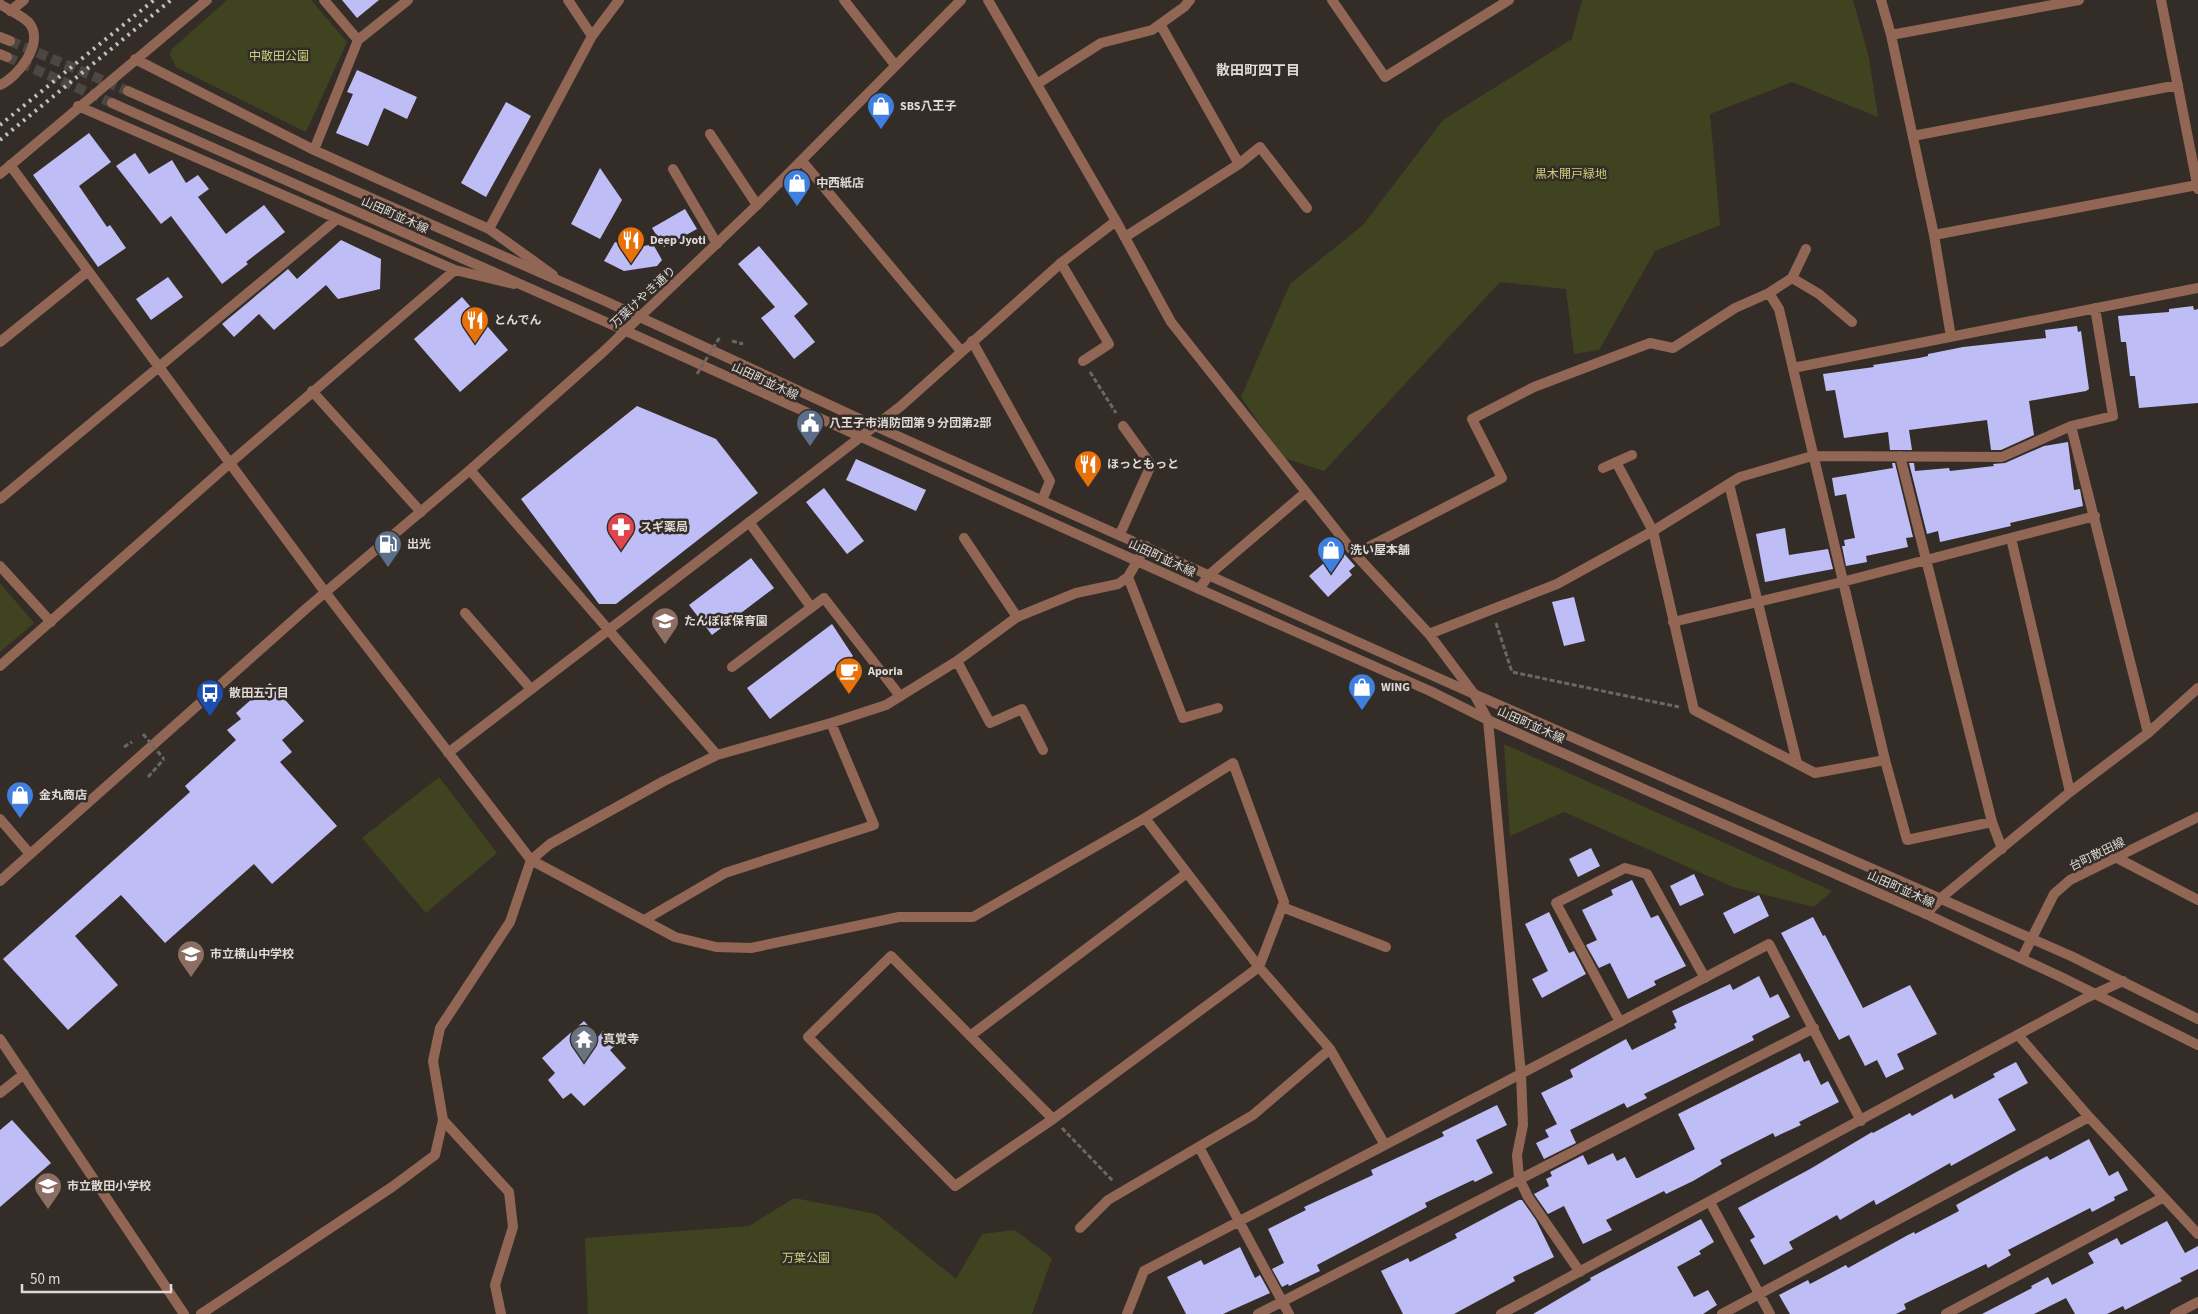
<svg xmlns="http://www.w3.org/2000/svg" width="2198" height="1314" viewBox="0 0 2198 1314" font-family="'Source Sans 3','Noto Sans JP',sans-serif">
<rect width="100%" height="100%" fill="#342d27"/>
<path fill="#404320" d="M 227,0 L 311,0 L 347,42 L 306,132 L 176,67 L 170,55 L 172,49 Z
M 1582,0 L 1853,0 L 1869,58 L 1878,117 L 1792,82 L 1710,114 L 1720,225 L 1655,251 L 1599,350 L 1574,354 L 1566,289 L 1500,282 L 1324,471 L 1282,457 L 1241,397 L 1290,284 L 1363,225 L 1443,120 L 1572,39 Z
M 0,583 L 34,623 L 0,652 Z
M 1504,744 L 1832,891 L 1814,907 L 1733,887 L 1564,812 L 1510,836 Z
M 439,777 L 497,853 L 426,913 L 362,838 Z
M 794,1198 L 876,1214 L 956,1279 L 982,1234 L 1015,1230 L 1052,1258 L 1032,1314 L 588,1314 L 585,1238 L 749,1226 Z"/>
<path fill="#bfbdf6" d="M 342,0 L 379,0 L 357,18 Z
M 357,70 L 417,97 L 407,119 L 384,108 L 368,146 L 336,133 L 353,94 L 347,92 Z
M 506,102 L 531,116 L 486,197 L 461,183 Z
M 89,133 L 111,162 L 79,186 L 107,227 L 110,225 L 126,248 L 98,267 L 33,175 Z
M 135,153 L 149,174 L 172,160 L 186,183 L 198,175 L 209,189 L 198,197 L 226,234 L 264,205 L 285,232 L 246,262 L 248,264 L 222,284 L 171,216 L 161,224 L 116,166 Z
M 600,168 L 622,200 L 600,239 L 571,224 Z
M 685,209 L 697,229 L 664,247 L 652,228 Z
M 341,240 L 381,259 L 380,289 L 338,299 L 326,285 L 274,330 L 259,314 L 234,337 L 222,324 L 288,269 L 297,279 Z
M 615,242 L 631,249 L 653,244 L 662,260 L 657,266 L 624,271 L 604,261 Z
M 759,246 L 808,304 L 794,316 L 815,342 L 794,359 L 761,318 L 775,307 L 738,264 Z
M 168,277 L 183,297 L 151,320 L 136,299 Z
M 462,297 L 508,350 L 460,392 L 414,339 Z
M 2193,306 L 2194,310 L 2198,309 L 2198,403 L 2139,408 L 2135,376 L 2130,376 L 2126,342 L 2121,342 L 2118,316 L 2169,312 L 2169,309 Z
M 2077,326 L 2078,332 L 2081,331 L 2089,389 L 2086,391 L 2029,401 L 2034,435 L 2001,450 L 1991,450 L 1987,420 L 1909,430 L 1912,450 L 1890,450 L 1888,432 L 1844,438 L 1835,390 L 1826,391 L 1823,374 L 1874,367 L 1873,365 L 1919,358 L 1928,356 L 1928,354 L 1963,347 L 2046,338 L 2045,330 Z
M 637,406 L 716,439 L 758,493 L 616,604 L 599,604 L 521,499 Z
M 2068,442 L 2074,490 L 2080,489 L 2083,506 L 2010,523 L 2011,526 L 1940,542 L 1938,531 L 1927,534 L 1909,463 L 1914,463 L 1915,471 L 1949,468 L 1950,471 L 1994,466 L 1993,464 L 2005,463 L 2044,446 Z
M 856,459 L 926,490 L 916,511 L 846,480 Z
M 1892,463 L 1895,463 L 1913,537 L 1906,538 L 1908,547 L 1866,556 L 1867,562 L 1846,566 L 1842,546 L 1845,546 L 1844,540 L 1855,538 L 1846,494 L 1835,496 L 1832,478 L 1893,468 Z
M 824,488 L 864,541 L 847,554 L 806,502 Z
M 1785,528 L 1789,555 L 1828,549 L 1833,569 L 1765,582 L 1756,534 Z
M 1340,549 L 1355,566 L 1349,571 L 1352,575 L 1328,597 L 1309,576 Z
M 751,558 L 774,588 L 712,635 L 689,605 Z
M 1574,597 L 1585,641 L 1564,646 L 1552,602 Z
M 832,624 L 853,656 L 770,719 L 747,688 Z
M 270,683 L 304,721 L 282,740 L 292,752 L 280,762 L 337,826 L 272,884 L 254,864 L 165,943 L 121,895 L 75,936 L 118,985 L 68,1030 L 3,959 L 190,792 L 185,786 L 236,740 L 227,730 L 241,719 L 236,713 Z
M 1591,848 L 1600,866 L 1578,877 L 1569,859 Z
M 1694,874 L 1704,895 L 1680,906 L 1670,886 Z
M 1632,880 L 1651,918 L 1658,915 L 1686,966 L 1654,981 L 1656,985 L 1628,999 L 1610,963 L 1599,968 L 1586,945 L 1597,940 L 1582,910 L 1613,895 L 1611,890 Z
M 1759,895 L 1769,916 L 1734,934 L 1723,913 Z
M 1549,912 L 1569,953 L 1574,951 L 1586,974 L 1542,998 L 1532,979 L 1548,971 L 1525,924 Z
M 1813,917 L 1823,936 L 1825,935 L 1863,1008 L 1910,985 L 1937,1034 L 1897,1054 L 1904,1069 L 1886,1078 L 1877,1060 L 1865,1066 L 1849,1035 L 1839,1040 L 1781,933 Z
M 1759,976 L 1770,998 L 1778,994 L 1790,1017 L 1752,1036 L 1754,1040 L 1644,1094 L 1647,1098 L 1627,1108 L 1624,1103 L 1570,1130 L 1576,1143 L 1544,1159 L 1536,1143 L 1549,1137 L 1545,1130 L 1557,1124 L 1541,1093 L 1573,1077 L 1570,1070 L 1626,1039 L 1632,1050 L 1676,1028 L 1674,1024 L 1677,1022 L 1672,1011 L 1730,984 L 1733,990 Z
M 584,1021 L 598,1037 L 603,1031 L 616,1045 L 610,1050 L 626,1068 L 584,1106 L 571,1093 L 563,1099 L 548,1080 L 555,1073 L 542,1058 Z
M 1800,1053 L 1804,1062 L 1809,1060 L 1821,1085 L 1828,1081 L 1839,1102 L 1799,1122 L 1801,1125 L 1775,1137 L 1773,1133 L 1720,1160 L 1722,1164 L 1693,1181 L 1666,1194 L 1664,1191 L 1606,1220 L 1612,1230 L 1583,1244 L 1564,1206 L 1548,1214 L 1534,1194 L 1549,1186 L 1546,1179 L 1552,1176 L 1550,1172 L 1583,1155 L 1588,1165 L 1613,1153 L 1617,1161 L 1625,1157 L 1636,1178 L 1638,1178 L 1695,1149 L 1678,1114 Z
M 2016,1062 L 2028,1083 L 1998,1099 L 2016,1130 L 1951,1166 L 1950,1163 L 1876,1205 L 1874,1200 L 1840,1220 L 1837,1215 L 1789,1242 L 1793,1249 L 1764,1265 L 1750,1240 L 1755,1237 L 1738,1208 L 1810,1169 L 1872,1132 L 1873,1133 L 1910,1113 L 1912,1116 L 1952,1094 L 1954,1099 L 1995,1077 L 1993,1074 Z
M 1497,1105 L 1507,1125 L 1476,1140 L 1493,1173 L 1475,1182 L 1473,1180 L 1425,1203 L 1427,1207 L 1317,1265 L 1320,1271 L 1289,1286 L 1288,1284 L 1282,1287 L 1272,1269 L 1284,1263 L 1268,1229 L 1306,1210 L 1304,1207 L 1373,1175 L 1371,1170 L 1444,1136 L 1442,1132 Z
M 12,1120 L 51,1163 L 0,1207 L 0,1130 Z
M 2089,1139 L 2109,1176 L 2118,1171 L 2128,1190 L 2114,1197 L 2115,1200 L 2092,1212 L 2090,1208 L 2008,1250 L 2011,1255 L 1988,1268 L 1986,1264 L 1904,1304 L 1906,1309 L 1896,1314 L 1790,1314 L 1779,1295 L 1808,1280 L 1810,1284 L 1846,1265 L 1848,1268 L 1908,1235 L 1914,1232 L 1915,1234 L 1959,1211 L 1956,1205 L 2020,1170 L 2047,1156 L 2050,1160 Z
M 1519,1200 L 1522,1200 L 1536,1220 L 1554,1257 L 1513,1277 L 1515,1281 L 1454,1314 L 1403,1314 L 1381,1271 L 1408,1258 L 1410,1262 L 1457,1238 L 1455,1234 Z
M 1701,1219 L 1714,1242 L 1699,1251 L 1701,1254 L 1677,1267 L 1694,1297 L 1708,1290 L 1717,1305 L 1703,1314 L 1533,1314 L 1591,1280 L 1590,1278 Z
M 2167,1221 L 2185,1253 L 2198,1246 L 2198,1269 L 2180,1278 L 2182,1281 L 2125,1310 L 2123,1306 L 2107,1314 L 2075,1314 L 2066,1298 L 2034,1314 L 1982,1314 L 2032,1288 L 2031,1286 L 2048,1277 L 2052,1285 L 2094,1263 L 2088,1253 L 2117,1238 L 2121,1245 Z
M 1240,1247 L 1255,1278 L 1260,1275 L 1270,1293 L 1223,1314 L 1186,1314 L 1167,1277 L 1201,1260 L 1204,1265 Z"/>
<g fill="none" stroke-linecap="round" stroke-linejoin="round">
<path stroke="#4e4741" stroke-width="10" stroke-dasharray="10 5" stroke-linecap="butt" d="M 10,41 L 128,91
M 7,57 L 112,103"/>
<path stroke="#6d6762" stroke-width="3" stroke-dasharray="5 2.5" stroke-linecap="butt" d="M 732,341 L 743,344
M 1090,372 L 1116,413
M 1496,623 L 1512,672 L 1679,707
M 124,747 L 132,742
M 148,777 L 164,759
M 1062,1128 L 1113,1181"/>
<path stroke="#916654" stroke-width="10" d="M 1332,0 L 1385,77 L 1509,0
M 1037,84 L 1101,43 L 1152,30 L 1184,7 L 1190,0
M 710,134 L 757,205
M 802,161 L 961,351
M 1239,164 L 1260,147 L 1307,208
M 673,169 L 717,244
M 1125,237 L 1239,164 L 1160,24
M 1061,263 L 1109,344 L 1083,361
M 1792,278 L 1819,294 L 1852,322
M 972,341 L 1050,481 L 1042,500
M 1729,484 L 1797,763
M 749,522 L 811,607
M 1653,531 L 1694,710 L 1815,773 L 1885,760
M 1120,534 L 1151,465 L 1123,426
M 964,538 L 1017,617
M 465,613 L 531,689
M 1673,622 L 1842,582
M 732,667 L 824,598 L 900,696
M 1282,907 L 1386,947
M 1620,1022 L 1556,903 L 1625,868 L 1647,874 L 1705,978
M 443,1120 L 509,1192 L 513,1227 L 495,1285 L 501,1314
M 201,1314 L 392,1187 L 435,1155 L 443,1120 L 433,1061 L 440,1028 L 510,922 L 531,860"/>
<path stroke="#916654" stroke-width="10" d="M 324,0 L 358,40
M 568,0 L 592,36
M 844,0 L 895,65
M 988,0 L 1116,221 L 1171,322 L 1355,554 L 1429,634 L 1474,694 L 1488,720 L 1521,1075 L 1523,1125 L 1517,1155 L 1519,1178 L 1528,1197 L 1580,1272
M 1881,0 L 1891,35
M 2161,0 L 2198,189
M 0,4 C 8,10 24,16 30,24 C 44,44 18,77 0,85
M 10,11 L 24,0
M 135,59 L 314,150 L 489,229 L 553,275
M 78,106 L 455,270 L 514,284
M 1913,136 L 2178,85
M 314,150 L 358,40 L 408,0
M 10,165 L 325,592 L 531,860 L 675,937 L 716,947 L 751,948 L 899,917 L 973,917 L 1145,818 L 1233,763 L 1284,902 L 1259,967 L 1053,1119 L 891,956 L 808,1037 L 955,1186 L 1053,1119
M 0,174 L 207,0
M 489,229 L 592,36 L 619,0
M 1934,235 L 2197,185
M 1769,293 L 1792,278 L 1806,249
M 1951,337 L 1934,235 L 1891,35 L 2079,0
M 0,342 L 88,271
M 1793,368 L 2198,288
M 312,391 L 421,512
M 2071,426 L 2148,733
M 1900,456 L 1992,822 L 2002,849
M 1616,462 L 1653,531
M 1603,468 L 1632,455
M 470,470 L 717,755
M 0,499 L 337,219
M 2011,538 L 2070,792
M 1355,554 L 1502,478 L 1472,419 L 1534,387 L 1650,343 L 1673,348 L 1735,308 L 1769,293 L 1779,309 L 1885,760 L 1907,840 L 1992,822
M 0,566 L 51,622
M 1128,577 L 1183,718 L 1218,708
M 1842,582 L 2095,516
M 1199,589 L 1209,575 L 1306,492
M 1429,634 L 1557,584 L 1653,531 L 1740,477 L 1812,456 L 2002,457 L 2071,426 L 2113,416 L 2095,308
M 957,661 L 990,723 L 1022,709 L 1043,750
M 0,666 L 230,463 L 455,270
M 448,753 L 901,406 L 1061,263 L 1116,221
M 1145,818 L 1259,967 L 1330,1049 L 1385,1145
M 0,819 L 30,854
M 2117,858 L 2198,900
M 531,860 L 550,844 L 664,781 L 717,755 L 831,723 L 886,705 L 957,661 L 1017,617 L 1076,593 L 1118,584 L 1128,577 L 1146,546
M 1926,914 L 1941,898 L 2070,792 L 2148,733 L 2198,688
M 646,919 L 725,873 L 874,825 L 831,723
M 970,1036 L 1187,873
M 2019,1036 L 2089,1117 L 2198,1234
M 0,1039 L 184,1314
M 0,1093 L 24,1074
M 1199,1147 L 1289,1314
M 1710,1202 L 1770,1314
M 1080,1228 L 1108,1200 L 1253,1115 L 1330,1049
M 1127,1314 L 1144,1271 L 1769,944 L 1861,1121
M 1258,1314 L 1814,1028
M 1722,1314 L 2089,1117
M 1946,1314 L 2162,1198
M 2175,1314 L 2198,1302"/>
<path stroke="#916654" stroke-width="10" d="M 0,37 L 10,41
M 0,54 L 7,57
M 128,91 L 605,301 L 875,426 L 1474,694 L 2071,956 L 2198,1019
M 112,103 L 626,331 L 1199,589 L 1430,691 L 1488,720 L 1926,914 L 2061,977 L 2198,1045
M 0,881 L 308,607 L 470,470 L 602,353 L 757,205 L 961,0
M 2022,958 L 2054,894 L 2070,880 L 2198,817
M 1501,1314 L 2084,999 L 2123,981"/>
<path stroke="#c3bebb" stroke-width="4" stroke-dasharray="2.5 5" stroke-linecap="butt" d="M 0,125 L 154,0
M 0,140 L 171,0"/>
<path stroke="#6d6762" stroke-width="3" stroke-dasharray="5 2.5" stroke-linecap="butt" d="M 697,374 L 720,337
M 143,734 L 164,759"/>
</g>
<defs>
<g id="shop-pin" transform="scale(1.4375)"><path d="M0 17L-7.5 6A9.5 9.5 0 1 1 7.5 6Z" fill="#3f7fe0" stroke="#342d27"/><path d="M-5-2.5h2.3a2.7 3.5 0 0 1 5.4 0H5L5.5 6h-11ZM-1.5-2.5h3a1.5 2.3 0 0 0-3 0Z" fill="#fff"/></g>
<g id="restaurant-pin" transform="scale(1.4375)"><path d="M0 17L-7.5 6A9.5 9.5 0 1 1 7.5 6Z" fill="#e8710a" stroke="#342d27"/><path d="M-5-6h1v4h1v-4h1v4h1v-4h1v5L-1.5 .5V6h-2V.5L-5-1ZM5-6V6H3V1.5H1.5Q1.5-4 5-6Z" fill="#fff"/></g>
<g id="civic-pin" transform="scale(1.4375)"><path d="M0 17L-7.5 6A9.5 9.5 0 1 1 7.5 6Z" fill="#5c6f8a" stroke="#342d27"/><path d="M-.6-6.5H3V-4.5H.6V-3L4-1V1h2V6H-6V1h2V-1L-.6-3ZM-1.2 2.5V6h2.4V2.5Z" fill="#fff"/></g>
<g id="pharmacy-pin" transform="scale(1.4375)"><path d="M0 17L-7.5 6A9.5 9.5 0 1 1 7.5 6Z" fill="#e0444e" stroke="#342d27"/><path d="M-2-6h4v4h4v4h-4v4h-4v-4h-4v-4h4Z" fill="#fff"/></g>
<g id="fuel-pin" transform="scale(1.4375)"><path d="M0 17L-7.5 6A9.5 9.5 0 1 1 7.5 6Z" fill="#5c6f8a" stroke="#342d27"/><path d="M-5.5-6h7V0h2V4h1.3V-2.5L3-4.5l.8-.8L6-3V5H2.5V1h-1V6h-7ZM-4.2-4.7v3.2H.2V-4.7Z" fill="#fff"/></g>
<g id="school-pin" transform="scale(1.4375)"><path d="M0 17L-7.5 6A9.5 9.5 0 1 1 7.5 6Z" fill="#8d6e63" stroke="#342d27"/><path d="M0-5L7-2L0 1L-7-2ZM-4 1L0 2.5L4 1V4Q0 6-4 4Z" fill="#fff"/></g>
<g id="cafe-pin" transform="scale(1.4375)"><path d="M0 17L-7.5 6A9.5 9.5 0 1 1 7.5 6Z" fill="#e8710a" stroke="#342d27"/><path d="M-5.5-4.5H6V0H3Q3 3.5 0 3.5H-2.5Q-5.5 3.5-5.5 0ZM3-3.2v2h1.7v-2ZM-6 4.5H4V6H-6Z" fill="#fff"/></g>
<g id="bus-pin" transform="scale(1.4375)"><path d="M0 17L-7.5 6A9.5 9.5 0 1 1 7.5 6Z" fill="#1a4fb4" stroke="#342d27"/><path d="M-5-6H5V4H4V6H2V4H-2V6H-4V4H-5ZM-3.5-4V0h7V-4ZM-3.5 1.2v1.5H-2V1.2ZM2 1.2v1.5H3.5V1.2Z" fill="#fff"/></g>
<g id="temple-pin" transform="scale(1.4375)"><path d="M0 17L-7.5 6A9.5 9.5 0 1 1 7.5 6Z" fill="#6b7280" stroke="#342d27"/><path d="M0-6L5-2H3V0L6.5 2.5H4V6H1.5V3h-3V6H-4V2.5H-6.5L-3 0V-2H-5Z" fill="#fff"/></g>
</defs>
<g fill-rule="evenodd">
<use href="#shop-pin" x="881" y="106"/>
<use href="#shop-pin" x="797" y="183"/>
<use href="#restaurant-pin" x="631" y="240"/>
<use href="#restaurant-pin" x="475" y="320"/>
<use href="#civic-pin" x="810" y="423"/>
<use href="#restaurant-pin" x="1088" y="464"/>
<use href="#pharmacy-pin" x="621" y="527"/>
<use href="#fuel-pin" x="388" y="544"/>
<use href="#shop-pin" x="1331" y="550"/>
<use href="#school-pin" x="665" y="621"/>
<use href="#cafe-pin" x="849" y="671"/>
<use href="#shop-pin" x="1362" y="687"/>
<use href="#bus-pin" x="210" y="693"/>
<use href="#shop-pin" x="20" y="795"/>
<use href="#school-pin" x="191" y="954"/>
<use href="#temple-pin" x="584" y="1039"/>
<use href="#school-pin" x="48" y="1186"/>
</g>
<g text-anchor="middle" stroke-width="5" stroke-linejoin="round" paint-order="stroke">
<g font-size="12" fill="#c8d07b" stroke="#342d27">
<text x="279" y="60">中散田公園</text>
<text x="1571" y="178">黒木開戸緑地</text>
<text x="806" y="1262">万葉公園</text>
</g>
<g font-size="12" font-weight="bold" fill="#dfdad7" stroke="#342d27" text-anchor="start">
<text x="900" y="110">SBS八王子</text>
<text x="816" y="187">中西紙店</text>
<text x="650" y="244">Deep Jyoti</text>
<text x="494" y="324">とんでん</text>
<text x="829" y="427">八王子市消防団第９分団第2部</text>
<text x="1107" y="468">ほっともっと</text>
<text x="640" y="531">スギ薬局</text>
<text x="407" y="548">出光</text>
<text x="1350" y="554">洗い屋本舗</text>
<text x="684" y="625">たんぽぽ保育園</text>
<text x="868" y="675">Aporia</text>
<text x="1381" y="691">WING</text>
<text x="229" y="697">散田五丁目</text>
<text x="39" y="799">金丸商店</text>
<text x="210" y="958">市立横山中学校</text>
<text x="603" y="1043">真覚寺</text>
<text x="67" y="1190">市立散田小学校</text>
</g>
<g font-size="12" fill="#dfdad7" stroke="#342d27">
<text transform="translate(395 215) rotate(24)" y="4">山田町並木線</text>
<text transform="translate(643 297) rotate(-43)" y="4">万葉けやき通り</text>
<text transform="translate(765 381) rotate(25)" y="4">山田町並木線</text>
<text transform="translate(1162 558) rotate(25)" y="4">山田町並木線</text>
<text transform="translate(1531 725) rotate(24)" y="4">山田町並木線</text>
<text transform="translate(2097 854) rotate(-26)" y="4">台町散田線</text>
<text transform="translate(1901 889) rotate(24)" y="4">山田町並木線</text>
</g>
<g font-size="14" font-weight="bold" fill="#dfdad7" stroke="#342d27">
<text x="1258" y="75">散田町四丁目</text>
</g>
</g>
<path d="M22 1284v8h149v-8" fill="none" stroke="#dfdad7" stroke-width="2.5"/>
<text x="30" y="1284" font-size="15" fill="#dfdad7" stroke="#342d27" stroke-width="4" paint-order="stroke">50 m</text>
</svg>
